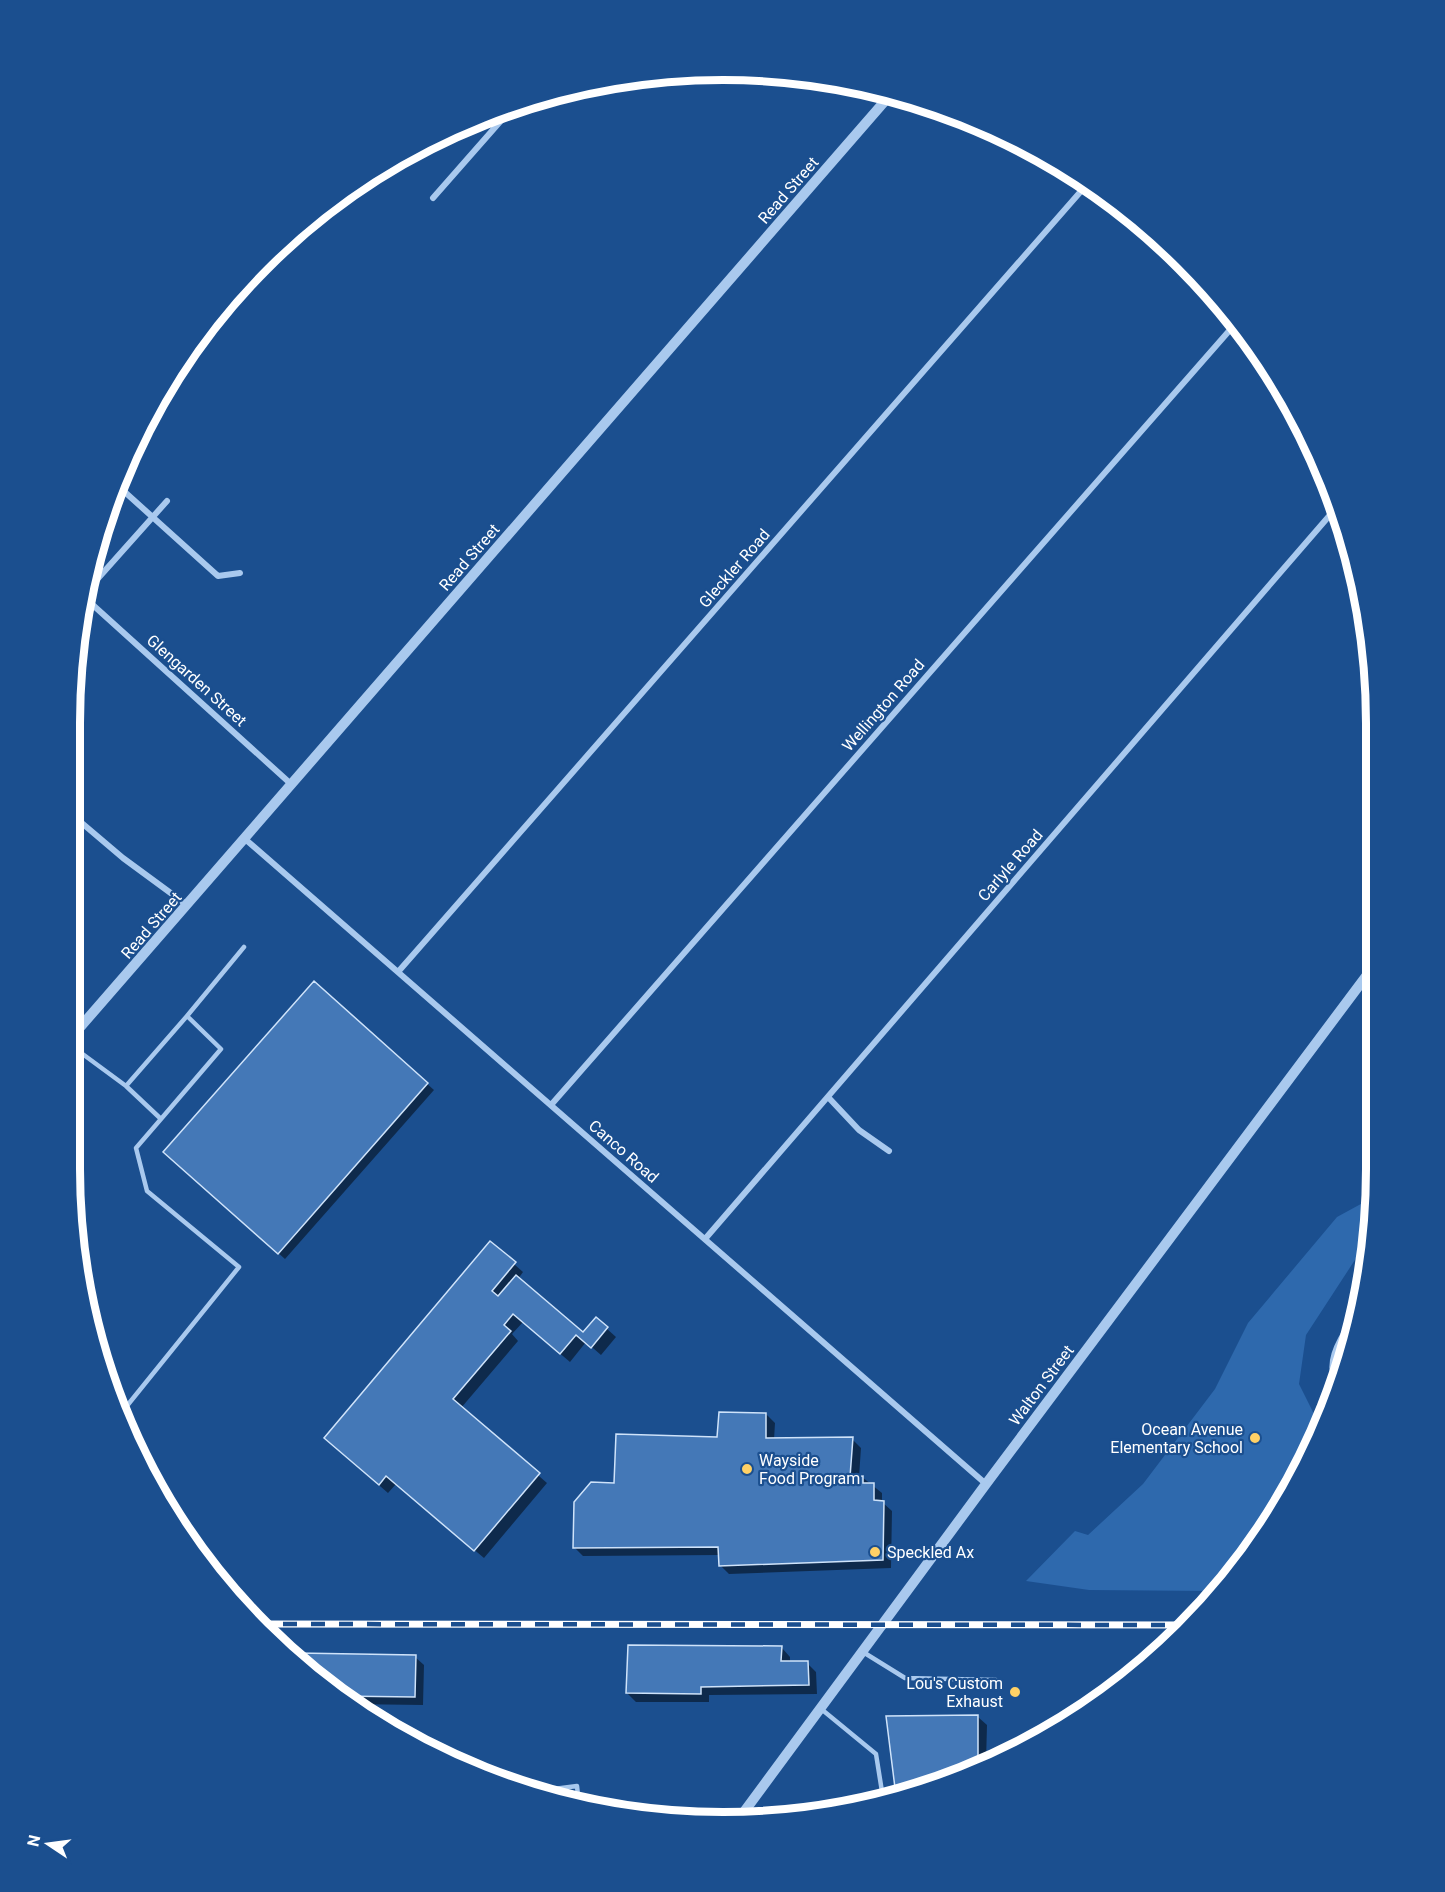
<svg xmlns="http://www.w3.org/2000/svg" width="1445" height="1892" viewBox="0 0 1445 1892" font-family="Roboto,sans-serif">
<rect width="100%" height="100%" fill="#1b4f8f"/>
<path fill="#2e69ad" d="M 1370,1199 L 1370,1222 L 1364,1246 L 1306,1335 L 1299,1384 L 1318,1422 L 1321,1423 L 1288,1497 L 1216,1591 L 1089,1590 L 1026,1581 L 1075,1531 L 1088,1535 L 1143,1484 L 1215,1389 L 1248,1323 L 1337,1217 Z"/>
<path fill="#0007" d="M 70,857 L 80,867 L 70,879 Z
M 314,983 L 434,1090 L 285,1259 L 171,1158 Z
M 69,1165 L 74,1170 L 70,1174 L 69,1169 Z
M 490,1243 L 523,1272 L 518,1279 L 583,1334 L 596,1319 L 616,1337 L 601,1355 L 586,1342 L 570,1362 L 523,1322 L 512,1334 L 518,1341 L 461,1408 L 547,1483 L 484,1558 L 396,1484 L 388,1493 L 334,1446 Z
M 766,1414 L 775,1423 L 774,1440 L 852,1439 L 861,1448 L 859,1477 L 862,1477 L 882,1493 L 882,1502 L 892,1511 L 891,1568 L 729,1574 L 720,1565 L 720,1555 L 583,1556 L 574,1547 L 616,1485 L 719,1439 Z
M 782,1648 L 790,1657 L 790,1662 L 807,1663 L 816,1672 L 817,1694 L 709,1695 L 709,1702 L 636,1702 L 627,1693 Z
M 415,1657 L 424,1665 L 423,1705 L 348,1704 L 299,1663 Z
M 978,1717 L 987,1725 L 986,1762 L 932,1788 L 898,1795 Z
M 477,1766 L 484,1773 L 467,1767 Z
M 512,1778 L 518,1784 L 503,1779 Z"/>
<path fill="#4478b7" stroke="#cfe3fa" stroke-width="1.5" d="M 314,981 L 428,1083 L 278,1254 L 163,1152 Z
M 490,1241 L 516,1262 L 492,1291 L 498,1296 L 516,1275 L 583,1332 L 596,1317 L 608,1327 L 591,1348 L 576,1335 L 560,1354 L 513,1314 L 504,1325 L 511,1331 L 453,1399 L 540,1473 L 474,1551 L 386,1476 L 379,1485 L 324,1438 Z
M 719,1412 L 766,1413 L 766,1438 L 853,1437 L 850,1477 L 863,1476 L 863,1483 L 874,1483 L 874,1500 L 884,1501 L 883,1560 L 719,1566 L 718,1547 L 573,1548 L 574,1502 L 591,1482 L 614,1483 L 616,1434 L 717,1437 Z
M 628,1645 L 782,1646 L 781,1661 L 808,1661 L 809,1685 L 701,1687 L 701,1694 L 626,1693 Z
M 297,1653 L 416,1655 L 415,1697 L 338,1696 L 297,1662 Z
M 978,1715 L 978,1766 L 932,1788 L 896,1796 L 886,1716 Z"/>
<g fill="none" stroke-linecap="round" stroke-linejoin="round">
<path stroke="#a9c9ee" stroke-width="4.5" d="M 1367,733 L 1370,735
M 187,1016 L 244,947
M 69,1044 L 126,1086 L 161,1119 L 221,1049 L 187,1016 L 126,1086
M 1338,1388 C 1320,1361 1344,1333 1358,1309
M 122,1412 L 239,1267 L 147,1191 L 136,1148 L 161,1119
M 863,1652 L 905,1678 L 996,1680
M 820,1708 L 876,1754 L 883,1798
M 538,1791 L 577,1786 L 579,1805"/>
<path stroke="#a9c9ee" stroke-width="6" d="M 433,198 L 513,107
M 117,485 L 218,576 L 240,573
M 85,593 L 167,501
M 84,597 L 291,784
M 70,813 L 123,858 L 187,905
M 245,839 L 986,1484
M 398,972 L 1089,182
M 828,1097 L 859,1130 L 889,1151
M 551,1105 L 1236,323
M 705,1239 L 1336,508"/>
<path stroke="#a9c9ee" stroke-width="10" d="M 69,1040 L 891,94
M 738,1820 L 986,1484 L 1370,971"/>
<g stroke="#fff" stroke-width="7">
<path id="rail" d="M 255,1624 L 1189,1625"/>
</g>
<use href="#rail" stroke="#1b4f8f" stroke-width="4.5" stroke-dasharray="14" stroke-linecap="butt"/>
</g>
<g fill="#ffd166" stroke="#1b4f8f" stroke-width="2">
<circle cx="1255" cy="1438" r="6"/>
<circle cx="747" cy="1469" r="6"/>
<circle cx="875" cy="1552" r="6"/>
<circle cx="1015" cy="1692" r="6"/>
</g>
<g text-anchor="middle" stroke-width="4.5" stroke-linejoin="round" paint-order="stroke">
<g font-size="16" fill="#fff" stroke="#1b4f8f">
<text transform="translate(788 190) rotate(-49)" y="6">Read Street</text>
<text transform="translate(469 557) rotate(-49)" y="6">Read Street</text>
<text transform="translate(734 568) rotate(-49)" y="6">Gleckler Road</text>
<text transform="translate(197 680) rotate(42)" y="6">Glengarden Street</text>
<text transform="translate(883 705) rotate(-49)" y="6">Wellington Road</text>
<text transform="translate(1010 865) rotate(-49)" y="6">Carlyle Road</text>
<text transform="translate(151 925) rotate(-49)" y="6">Read Street</text>
<text transform="translate(624 1151) rotate(41)" y="6">Canco Road</text>
<text transform="translate(1041 1385) rotate(-53)" y="6">Walton Street</text>
</g>
<g font-size="16" fill="#fff" stroke="#1b4f8f" text-anchor="end">
<text x="1243" y="1435">Ocean Avenue<tspan x="1243" dy="18">Elementary School</tspan></text>
<text x="759" y="1466" text-anchor="start">Wayside<tspan x="759" dy="18">Food Program</tspan></text>
<text x="887" y="1558" text-anchor="start">Speckled Ax</text>
<text x="1003" y="1689">Lou's Custom<tspan x="1003" dy="18">Exhaust</tspan></text>
</g>
</g>
<path d="M0 0H1445V1892H0ZM723 80H723A643 643 0 0 1 1366 723V1169A643 643 0 0 1 723 1812H723A643 643 0 0 1 80 1169V723A643 643 0 0 1 723 80Z" fill="#1b4f8f" fill-rule="evenodd"/>
<path fill="none" stroke="#fff" stroke-width="8" d="M723 80H723A643 643 0 0 1 1366 723V1169A643 643 0 0 1 723 1812H723A643 643 0 0 1 80 1169V723A643 643 0 0 1 723 80Z"/>
<g transform="translate(48 1844) rotate(283)" stroke="#1b4f8f" stroke-width="4.5" paint-order="stroke">
<path d="M0-4.5L10 22L0 15L-10 22Z" fill="#ffffff"/>
<text y="-9" font-size="16" font-weight="bold" text-anchor="middle" fill="#ffffff">N</text>
</g>
</svg>
